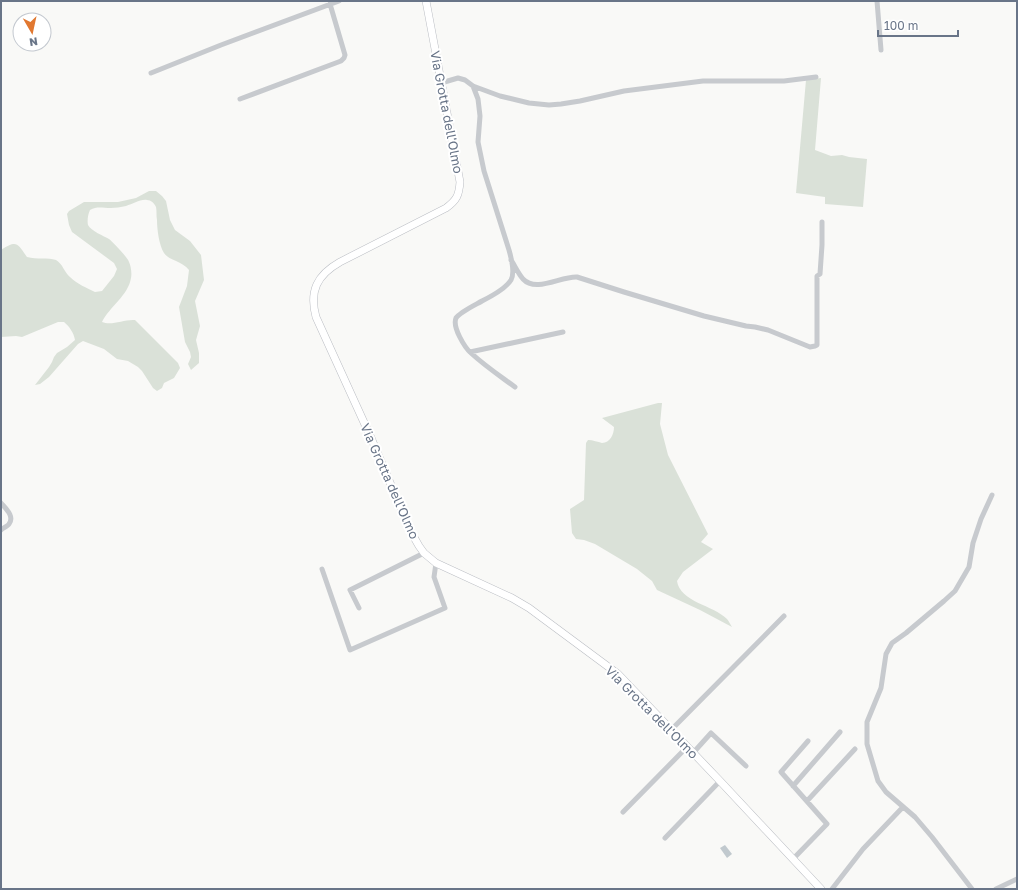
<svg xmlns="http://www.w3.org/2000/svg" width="1018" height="890" viewBox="0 0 1018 890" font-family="'Golos Text',sans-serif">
<rect width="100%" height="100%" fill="#f9f9f7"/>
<path fill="#dae1d8" d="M 821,78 L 815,150 L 831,156 L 842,155 L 849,157 L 867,159 L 863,207 L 825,204 L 825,197 L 796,193 L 806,80 Z
M 149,191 L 156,191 L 162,196 L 166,201 L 170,220 L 175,230 L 190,241 L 201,255 L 204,280 L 195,301 L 200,326 L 196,340 L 199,353 L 199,363 L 191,370 L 188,364 L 191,357 L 190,352 L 185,342 L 179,307 L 187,286 L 189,270 C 182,261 168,260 164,253 C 159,245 157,229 157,220 C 156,216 157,211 156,207 C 154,203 151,200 147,200 C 140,199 133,204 126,206 C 121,207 115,208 111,208 C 102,208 97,206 90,210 C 88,214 87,221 88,225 C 91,231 104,236 109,239 C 113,242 128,258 129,262 C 131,266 132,274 131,278 C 128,296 110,306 102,322 C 112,326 124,319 135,320 L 178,363 L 180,368 L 174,378 L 164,383 L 162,388 L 157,391 L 153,388 L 142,371 L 138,367 L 128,361 L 117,359 L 104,349 L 83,341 L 78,344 L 49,377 L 40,384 L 35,385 L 49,367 L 52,362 L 54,357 L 57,353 L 67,347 L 75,340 C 74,333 69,326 64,322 L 58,322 L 22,337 L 16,336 L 1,337 L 1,250 C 17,240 17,243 27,257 C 37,260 48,257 56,260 C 63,264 64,272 70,277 C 77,284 87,288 95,292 L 102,291 L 114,276 L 117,269 L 114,263 L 72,232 L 69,225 L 67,214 L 69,211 L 84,202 L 118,202 L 136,198 Z
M 658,403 L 662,403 L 660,424 L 668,455 L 708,534 L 701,542 L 713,549 L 683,572 L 677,581 C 680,602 713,605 727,619 C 729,621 730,624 732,627 L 700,610 L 657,590 L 652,581 L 637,569 L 595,544 L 584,540 L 576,539 L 572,533 L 570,509 L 584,500 L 586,443 L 588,440 C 593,440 598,442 602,443 C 610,443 614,434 614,427 L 602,418 Z"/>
<path fill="#c1c9ce" d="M 725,845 L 732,854 L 727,858 L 720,848 Z"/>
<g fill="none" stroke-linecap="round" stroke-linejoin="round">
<g stroke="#babdc3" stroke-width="8">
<path id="secondary" d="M 426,1 L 460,182 C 459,195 457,200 446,208 L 340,262 C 317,275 309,291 316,317 L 372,440 L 411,532 L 419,546 L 424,553 L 436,563 L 512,598 L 529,608 L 618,674 L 720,781 L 821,889"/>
</g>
<path stroke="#c7cace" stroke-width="5" d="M 877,1 L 881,50
M 151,73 L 221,45 L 339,1
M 441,83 L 458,78 L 465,80 L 473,86 L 500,96 L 529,103 L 549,105 L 561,104 L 580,101 L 624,91 L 703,81 L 784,81 L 816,77
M 473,86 L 478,99 L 480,116 L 478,142 L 484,171 L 509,250 C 511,257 515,273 511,280 C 506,288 490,297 482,301 C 475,305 460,312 456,318 C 452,327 465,348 471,353 C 485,366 500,376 515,387
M 240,99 L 341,61 L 344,58 L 345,55 L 330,4
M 511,260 C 515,266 518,273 523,279 C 536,293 561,276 577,277 L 624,292 L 704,316 L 746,326 L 755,327 L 768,330 L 810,347 L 815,346 L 817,345 L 817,276 L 820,274 L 822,245 L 822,222
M 470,352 L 563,332
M 1,503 C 5,508 15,516 9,524 C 8,526 3,528 1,530
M 322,569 L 350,650 L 445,608 L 434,577 L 436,563
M 359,608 L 350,590 L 424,553
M 671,730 L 784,616
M 693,753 L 711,733 L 746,766
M 793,786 L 840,732
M 807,801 L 855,749
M 623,812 L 687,747
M 665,838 L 720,781
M 793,859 L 827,824 L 781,772 L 808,741
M 832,889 L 863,849 L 903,807
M 972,889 L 932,837 L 915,817 L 886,792 L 878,781 L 867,744 L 867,722 L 881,688 L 886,654 L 892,643 L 906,633 L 944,601 L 955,591 L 969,567 L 973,543 L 981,519 L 992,495
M 996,889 L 1017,879"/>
<use href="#secondary" stroke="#fff" stroke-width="7"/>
</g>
<g text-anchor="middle" stroke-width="4" stroke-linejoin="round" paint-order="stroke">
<g font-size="13" fill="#697588" stroke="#fff">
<text transform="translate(447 112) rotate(79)" y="5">Via Grotta dell'Olmo</text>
<text transform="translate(390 481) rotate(66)" y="5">Via Grotta dell'Olmo</text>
<text transform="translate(652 712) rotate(45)" y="5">Via Grotta dell'Olmo</text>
</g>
</g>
<rect width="1018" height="890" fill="none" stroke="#697588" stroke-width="4"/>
<g transform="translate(32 32) rotate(171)"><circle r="19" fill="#ffffff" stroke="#c3c8cf"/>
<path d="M0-3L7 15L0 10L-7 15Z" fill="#e17830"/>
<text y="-6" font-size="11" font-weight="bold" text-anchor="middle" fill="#697588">N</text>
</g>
<path d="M878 30v6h80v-6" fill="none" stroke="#697588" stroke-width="2"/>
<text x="884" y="30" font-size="12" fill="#697588" stroke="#ffffff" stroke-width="3" paint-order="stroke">100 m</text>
</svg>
